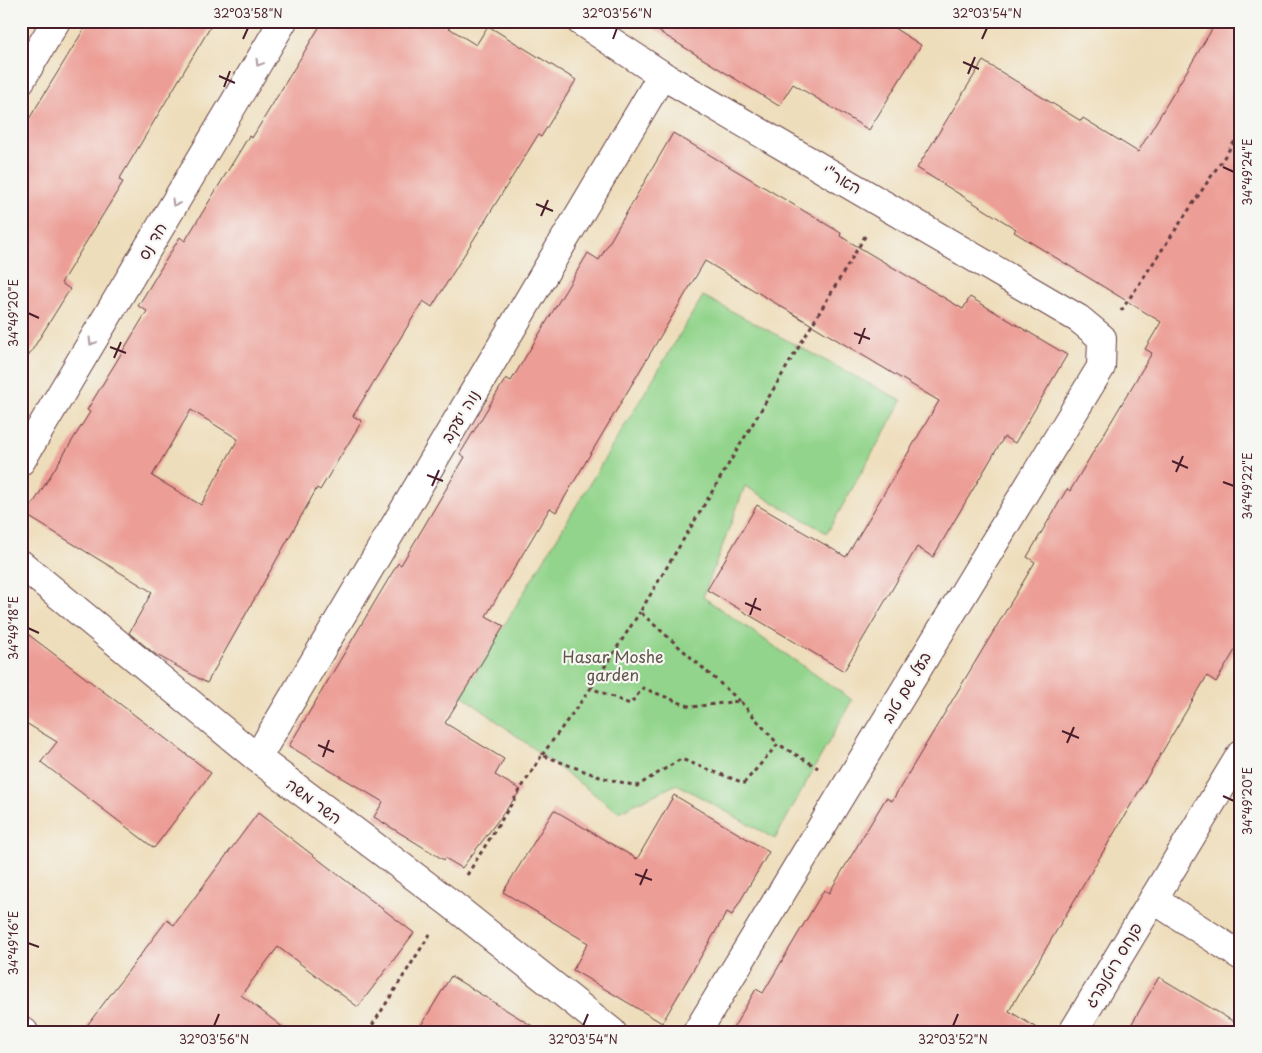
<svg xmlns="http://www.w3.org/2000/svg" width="1262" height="1053" viewBox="0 0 1262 1053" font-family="'Playpen Sans','Playpen Sans Hebrew',sans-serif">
<rect width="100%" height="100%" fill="#f6f6f2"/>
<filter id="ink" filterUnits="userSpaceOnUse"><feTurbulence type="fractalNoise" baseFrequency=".02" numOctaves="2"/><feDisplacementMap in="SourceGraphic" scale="10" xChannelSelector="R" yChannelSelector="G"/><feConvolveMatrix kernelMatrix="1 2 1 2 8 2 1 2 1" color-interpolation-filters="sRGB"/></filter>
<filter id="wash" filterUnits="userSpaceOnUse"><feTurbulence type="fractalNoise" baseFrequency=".0096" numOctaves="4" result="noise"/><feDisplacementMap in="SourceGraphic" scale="20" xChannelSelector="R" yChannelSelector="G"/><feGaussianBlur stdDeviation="1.12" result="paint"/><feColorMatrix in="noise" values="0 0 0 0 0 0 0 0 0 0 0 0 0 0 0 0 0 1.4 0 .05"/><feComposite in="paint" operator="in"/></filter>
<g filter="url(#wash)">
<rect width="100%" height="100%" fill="#eeddba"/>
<path fill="#92d48b" stroke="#6e7a5b" d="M 703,296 L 902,401 L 827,533 L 745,486 L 703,597 L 852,700 L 775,839 L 677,784 L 618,812 L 462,695 Z"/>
<g id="blocks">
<path fill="#ec9e96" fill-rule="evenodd" d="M 89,21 L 214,21 L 119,180 L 123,182 L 61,283 L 70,289 L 21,368 L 21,132 Z
M 323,21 L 438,21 L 476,45 L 488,26 L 576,80 L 541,137 L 538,135 L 432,307 L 423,301 L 353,416 L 362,421 L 320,490 L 317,488 L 207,683 L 155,654 L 129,633 L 152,592 L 26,515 L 90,412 L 87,410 L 147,311 L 138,306 L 180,237 L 185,241 L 249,136 L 252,138 ZM 191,410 L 238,439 L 201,505 L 152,476 Z
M 642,21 L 883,21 L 921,45 L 869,130 L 793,84 L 779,106 Z
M 1217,21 L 1228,21 L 1241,29 L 1241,640 L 1216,682 L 1207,676 L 1009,1011 L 1043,1032 L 731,1032 L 756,989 L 763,993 L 824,890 L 829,893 L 886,798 L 892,801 L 1035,562 L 1027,557 L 1067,489 L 1070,491 L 1152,353 L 1145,349 L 1161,322 L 1014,232 L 1016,229 L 917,168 L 983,61 L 1081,121 L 1083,118 L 1138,152 Z
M 673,133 L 841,233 L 840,236 L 963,309 L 970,297 L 1067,355 L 1015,443 L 1004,437 L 933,557 L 917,547 L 844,671 L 707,590 L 757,505 L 846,557 L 939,401 L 705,261 L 556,512 L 550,508 L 486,616 L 504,626 L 445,723 L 504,759 L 495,775 L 521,790 L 462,868 L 445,858 L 444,860 L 374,817 L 383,802 L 289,746 L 398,563 L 401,565 L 465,457 L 460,454 L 506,378 L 511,381 L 588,253 L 599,260 Z
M 21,629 L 211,773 L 154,848 L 41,762 L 57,742 L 21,720 Z
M 674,795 L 769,852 L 732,915 L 727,912 L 662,1023 L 573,970 L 588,943 L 503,892 L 554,810 L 637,859 Z
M 258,813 L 414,933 L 358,1007 L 278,947 L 241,995 L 289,1032 L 82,1032 L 167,920 L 174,925 Z
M 451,976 L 542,1032 L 417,1032 Z
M 1159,977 L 1241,1026 L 1241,1032 L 1127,1032 Z"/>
</g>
</g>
<g filter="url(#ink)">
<use href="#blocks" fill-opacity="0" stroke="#633c40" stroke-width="1"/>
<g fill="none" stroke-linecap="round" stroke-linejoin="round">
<g stroke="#633c40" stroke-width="30">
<path id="street" d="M 580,21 L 662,75 L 1079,319 L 1102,338 L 1101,367 L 697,1032
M 21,80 L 56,21
M 21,461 L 283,21
M 21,564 L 257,758 L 450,903 L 612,1032
M 257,758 L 662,75
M 1153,899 L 1241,956
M 21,1030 L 24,1032
M 1073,1032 L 1241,754"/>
</g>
<path stroke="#633c40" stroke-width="3" stroke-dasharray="4 4" stroke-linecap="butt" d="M 1121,311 L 1241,132
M 591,688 L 640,612
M 740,701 L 640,612 L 867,233
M 542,755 L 591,688 L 630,704 L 643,688 L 691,707 L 740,701 L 778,744
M 467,875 L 542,755 L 600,777 L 637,786 L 681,759 L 744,783 L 778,744 L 818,768
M 368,1032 L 432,931"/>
<use href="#street" stroke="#fff" stroke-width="28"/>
</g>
<defs><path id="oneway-chevron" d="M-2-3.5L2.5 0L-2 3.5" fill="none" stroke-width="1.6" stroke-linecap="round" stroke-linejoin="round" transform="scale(1.25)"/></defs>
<g stroke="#ae9aa0">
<use href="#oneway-chevron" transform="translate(259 63) rotate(121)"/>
<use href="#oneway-chevron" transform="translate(175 203) rotate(121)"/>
<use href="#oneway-chevron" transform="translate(92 342) rotate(121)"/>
</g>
</g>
<path fill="none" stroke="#4a1f2b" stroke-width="2" d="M 243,39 L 248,28M 613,39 L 617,28M 982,39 L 987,28M 963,62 L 979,69M 968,74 L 975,57M 219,76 L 235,83M 224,87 L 230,71M 1223,167 L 1234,172M 536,204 L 553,211M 541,216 L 548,200M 28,313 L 39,318M 854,333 L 870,339M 859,344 L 865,328M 110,347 L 126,353M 114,358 L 121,342M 1172,461 L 1188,468M 1176,472 L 1183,456M 427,475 L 443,481M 1223,482 L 1234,486M 432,486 L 439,470M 745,603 L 761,610M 750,615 L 756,598M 28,628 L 39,633M 1062,731 L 1079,738M 1067,743 L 1074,727M 318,745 L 334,752M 323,757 L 329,740M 1223,796 L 1234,801M 635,874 L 652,880M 640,885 L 647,869M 28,943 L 39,947M 214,1026 L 219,1014M 583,1026 L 588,1014M 953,1026 L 958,1014"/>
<g text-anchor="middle" stroke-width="4.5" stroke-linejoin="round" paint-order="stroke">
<g font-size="16" fill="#4a1f2b" stroke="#f6f6f2">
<text transform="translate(842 179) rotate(30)" y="6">האר"י</text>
<text transform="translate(152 241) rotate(-59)" y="6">חד נס</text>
<text transform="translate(460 416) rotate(-59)" y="6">נוה יעקב</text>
<text transform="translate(906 687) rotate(-59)" y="6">בעל שם טוב</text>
<text transform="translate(314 801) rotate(37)" y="6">השר משה</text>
<text transform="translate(1113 965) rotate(-59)" y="6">פנחס רוטנברג</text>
</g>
<g font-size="16" fill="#605548" stroke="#f6f6f2">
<text x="613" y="663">Hasar Moshe<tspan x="613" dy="18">garden</tspan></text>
</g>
</g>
<rect width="1262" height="1053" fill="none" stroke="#f6f6f2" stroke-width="55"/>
<rect x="28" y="28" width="1206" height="998" fill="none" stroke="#4a1f2b" stroke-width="2"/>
<g font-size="12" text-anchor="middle" fill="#4a1f2b">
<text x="248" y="18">32°03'58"N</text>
<text x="617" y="18">32°03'56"N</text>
<text x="987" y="18">32°03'54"N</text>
<text transform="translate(1248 172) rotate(-90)" y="4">34°49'24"E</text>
<text transform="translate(14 313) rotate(-90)" y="4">34°49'20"E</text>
<text transform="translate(1248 486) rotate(-90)" y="4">34°49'22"E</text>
<text transform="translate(14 628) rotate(-90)" y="4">34°49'18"E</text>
<text transform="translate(1248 801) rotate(-90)" y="4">34°49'20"E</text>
<text transform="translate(14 943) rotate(-90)" y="4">34°49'16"E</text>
<text x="214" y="1044">32°03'56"N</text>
<text x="583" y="1044">32°03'54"N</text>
<text x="953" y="1044">32°03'52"N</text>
</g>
</svg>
